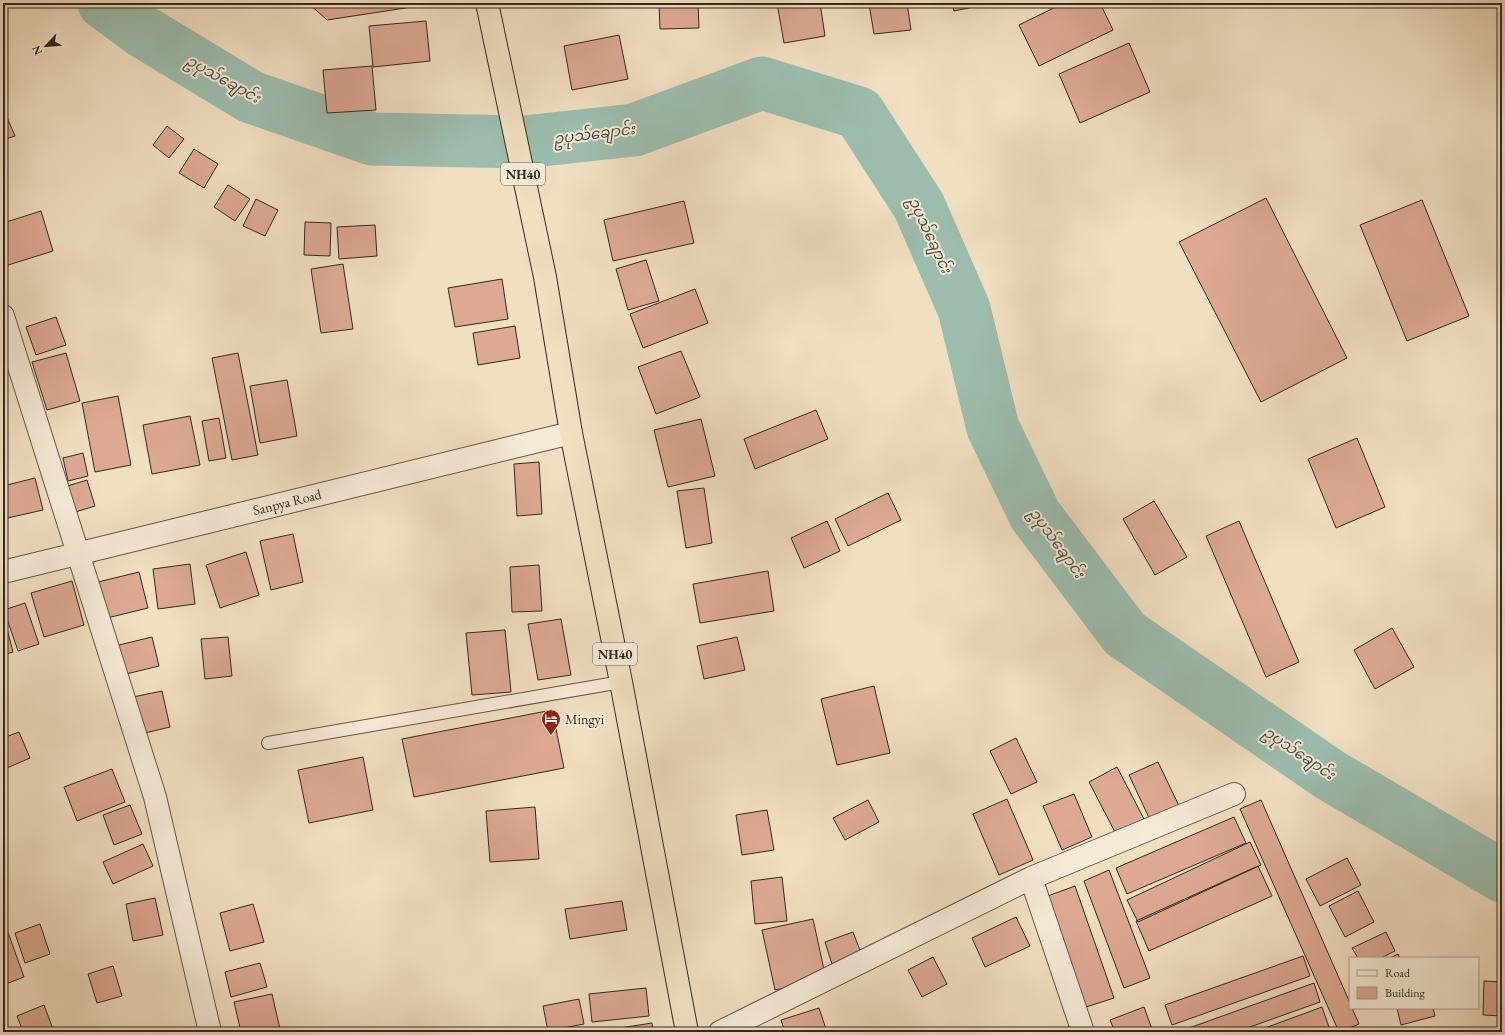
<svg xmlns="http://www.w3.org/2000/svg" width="1505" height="1035" viewBox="0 0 1505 1035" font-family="'EB Garamond','Noto Sans Myanmar',serif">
<rect width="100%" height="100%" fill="#f1dfc2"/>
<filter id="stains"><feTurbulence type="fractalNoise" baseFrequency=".005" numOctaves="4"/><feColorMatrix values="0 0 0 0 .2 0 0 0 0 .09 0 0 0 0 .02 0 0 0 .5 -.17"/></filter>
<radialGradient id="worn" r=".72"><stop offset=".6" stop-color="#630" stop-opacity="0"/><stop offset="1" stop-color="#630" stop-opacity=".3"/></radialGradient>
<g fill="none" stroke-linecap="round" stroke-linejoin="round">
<path stroke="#9cbdae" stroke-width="53" d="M 104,3 L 142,31 L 251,97 L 372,139 L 524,142 L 634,130 L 762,83 L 859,113 L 919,206 L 964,309 L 993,428 L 1035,515 L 1125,634 L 1330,775 L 1502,876"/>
</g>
<path fill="#dda994" stroke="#34281e" d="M 308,3 L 424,3 L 425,5 L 327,20 Z
M 659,3 L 698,3 L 699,28 L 660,29 Z
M 749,3 L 767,3 L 750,7 Z
M 777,3 L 820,3 L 825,36 L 784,43 Z
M 877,3 L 907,3 L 911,30 L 874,34 L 869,4 Z
M 952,3 L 993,3 L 954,11 Z
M 1064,3 L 1100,3 L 1113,30 L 1039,66 L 1019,25 Z
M 426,21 L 430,61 L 373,67 L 369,26 Z
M 619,35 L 628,79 L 572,90 L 564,46 Z
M 1129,43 L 1150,92 L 1080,123 L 1059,74 Z
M 372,66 L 376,110 L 327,113 L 323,70 Z
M 3,108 L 15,136 L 3,140 Z
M 167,126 L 184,139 L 169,158 L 153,145 Z
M 194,149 L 218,164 L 204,188 L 179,173 Z
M 228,185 L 250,199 L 235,221 L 214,207 Z
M 1266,198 L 1347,358 L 1261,402 L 1179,242 Z
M 256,199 L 278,210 L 265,236 L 243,226 Z
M 1422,200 L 1469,316 L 1407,341 L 1360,225 Z
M 684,201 L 694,243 L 613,261 L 604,220 Z
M 41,211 L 53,251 L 5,266 L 3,261 L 3,223 Z
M 305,222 L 331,223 L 330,256 L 304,255 Z
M 375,225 L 377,256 L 339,259 L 337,227 Z
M 646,260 L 659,301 L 628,310 L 616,269 Z
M 343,264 L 353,329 L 321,333 L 311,269 Z
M 502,279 L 508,319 L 455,327 L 448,288 Z
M 695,289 L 708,323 L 643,348 L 630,314 Z
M 56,317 L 66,345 L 36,355 L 26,327 Z
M 515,326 L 520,358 L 478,365 L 473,333 Z
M 681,351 L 700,397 L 656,414 L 638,367 Z
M 66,353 L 80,401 L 47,410 L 32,362 Z
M 238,353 L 258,455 L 232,460 L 212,358 Z
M 287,380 L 297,436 L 260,443 L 250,386 Z
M 118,396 L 131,465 L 95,472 L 82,403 Z
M 816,410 L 828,439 L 755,469 L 744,439 Z
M 190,416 L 200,465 L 152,474 L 143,425 Z
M 219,418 L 226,458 L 209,461 L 202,421 Z
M 701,419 L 715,476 L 668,487 L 654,430 Z
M 1357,438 L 1385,507 L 1336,528 L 1308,459 Z
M 83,453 L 88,476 L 68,481 L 63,458 Z
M 539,462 L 542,514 L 517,516 L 514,464 Z
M 35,478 L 43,510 L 3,519 L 3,486 Z
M 87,480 L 95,506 L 69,514 L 61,488 Z
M 704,488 L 712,543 L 686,548 L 677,491 Z
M 888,493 L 901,520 L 848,546 L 835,519 Z
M 1154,501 L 1187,557 L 1155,575 L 1123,519 Z
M 827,521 L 840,551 L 804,568 L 791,538 Z
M 1239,521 L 1299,662 L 1266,677 L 1206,536 Z
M 293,534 L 303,582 L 271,590 L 260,541 Z
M 246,552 L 259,595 L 220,608 L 206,565 Z
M 190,564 L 195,604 L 158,609 L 153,569 Z
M 539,565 L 542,611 L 512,612 L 510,567 Z
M 768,571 L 774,611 L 700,623 L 693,584 Z
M 139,572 L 148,608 L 107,618 L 98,582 Z
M 72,581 L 84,625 L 44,637 L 31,593 Z
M 25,603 L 39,644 L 18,651 L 4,610 Z
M 3,613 L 13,652 L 3,655 Z
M 561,619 L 571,675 L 538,680 L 528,624 Z
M 1392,628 L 1414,667 L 1375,689 L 1354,650 Z
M 505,630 L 511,692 L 472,695 L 466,633 Z
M 152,637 L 159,666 L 122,675 L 115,646 Z
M 228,637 L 232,676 L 205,679 L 201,639 Z
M 737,637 L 745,670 L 704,679 L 697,646 Z
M 874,686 L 890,753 L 837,765 L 821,699 Z
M 162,691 L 170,727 L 141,734 L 133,697 Z
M 552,710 L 564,768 L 414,797 L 402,739 Z
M 19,732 L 30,758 L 7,768 L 3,758 L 3,738 Z
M 1016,738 L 1037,782 L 1011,794 L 990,751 Z
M 363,757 L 373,810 L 309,823 L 298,770 Z
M 1158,762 L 1180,808 L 1151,822 L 1129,775 Z
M 1117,767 L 1144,819 L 1116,834 L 1089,782 Z
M 112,769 L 125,802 L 77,821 L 64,787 Z
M 1074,794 L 1092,837 L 1062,850 L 1043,806 Z
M 1007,799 L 1033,860 L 999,875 L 973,814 Z
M 868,800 L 879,822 L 845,840 L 833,818 Z
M 1261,800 L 1350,1003 L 1350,1008 L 1352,1008 L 1359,1024 L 1340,1032 L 1339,1032 L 1240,809 Z
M 130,805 L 142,834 L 114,845 L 103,815 Z
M 535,807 L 539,859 L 490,862 L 486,811 Z
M 767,810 L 774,850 L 742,855 L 736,815 Z
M 1234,817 L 1246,843 L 1127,894 L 1116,868 Z
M 1250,842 L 1261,865 L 1138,922 L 1127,900 Z
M 143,844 L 153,866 L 113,884 L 103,862 Z
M 1347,858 L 1361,885 L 1320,906 L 1306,879 Z
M 1258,866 L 1272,896 L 1149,951 L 1136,921 Z
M 1109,870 L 1150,978 L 1124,988 L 1084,881 Z
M 782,877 L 787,921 L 755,924 L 751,881 Z
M 1075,886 L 1114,998 L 1083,1008 L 1045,897 Z
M 1358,891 L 1374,922 L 1345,937 L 1329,906 Z
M 155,898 L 163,935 L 133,941 L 126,904 Z
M 622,901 L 627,930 L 570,939 L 565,909 Z
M 253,904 L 264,942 L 230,951 L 220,913 Z
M 1016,917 L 1030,946 L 985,967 L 972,938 Z
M 813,919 L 826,979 L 775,990 L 762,930 Z
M 40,924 L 50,954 L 25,963 L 15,933 Z
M 6,927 L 24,977 L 3,985 L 3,928 Z
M 853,932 L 861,953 L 832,964 L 825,942 Z
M 1386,932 L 1395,951 L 1381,958 L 1358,958 L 1352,948 Z
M 1398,954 L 1400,958 L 1390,958 Z
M 1303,956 L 1310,976 L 1172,1025 L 1165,1005 Z
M 933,957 L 947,984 L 922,997 L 908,970 Z
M 260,963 L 267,987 L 231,997 L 225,972 Z
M 113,966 L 122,996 L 97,1003 L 88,974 Z
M 1484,981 L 1502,982 L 1502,1016 L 1483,1015 Z
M 1314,983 L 1320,1002 L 1236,1032 L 1178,1032 Z
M 646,988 L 649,1016 L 592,1022 L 589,994 Z
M 272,994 L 280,1029 L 267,1032 L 241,1032 L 234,1002 Z
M 579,999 L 584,1024 L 548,1031 L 543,1006 Z
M 44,1005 L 54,1032 L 23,1032 L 17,1016 Z
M 1144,1007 L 1153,1032 L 1115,1032 L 1110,1020 Z
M 1322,1007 L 1330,1030 L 1325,1032 L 1254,1032 Z
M 819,1008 L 827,1032 L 785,1032 L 781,1020 Z
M 1397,1008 L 1433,1008 L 1435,1016 L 1401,1025 Z
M 652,1023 L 653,1032 L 594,1032 Z
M 1070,1026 L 1072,1032 L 1057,1032 Z"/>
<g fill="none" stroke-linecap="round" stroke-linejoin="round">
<g stroke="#635647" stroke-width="14">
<path id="service" d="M 268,743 L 621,682"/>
</g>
<g stroke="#635647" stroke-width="24">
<path id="minor" d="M 3,316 L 155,797 L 210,1032
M 1031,878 L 1083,1032
M 720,1032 L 1031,878 L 1234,794"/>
</g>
<g stroke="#635647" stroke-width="24">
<path id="tertiary" d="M 3,572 L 571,433"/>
</g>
<g stroke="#34281e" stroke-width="24">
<path id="trunk" d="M 487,3 L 545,277 L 571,433 L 621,682 L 687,1032"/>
</g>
<use href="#service" stroke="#f6ead7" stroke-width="12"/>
<use href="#minor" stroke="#f6ead7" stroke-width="22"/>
<use href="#tertiary" stroke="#f6ead7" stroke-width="22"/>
<use href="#trunk" stroke="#f1dfc2" stroke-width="22"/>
</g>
<defs>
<g id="hotel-pin" transform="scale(1)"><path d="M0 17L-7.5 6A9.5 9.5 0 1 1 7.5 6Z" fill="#8f2418" stroke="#f6ead7"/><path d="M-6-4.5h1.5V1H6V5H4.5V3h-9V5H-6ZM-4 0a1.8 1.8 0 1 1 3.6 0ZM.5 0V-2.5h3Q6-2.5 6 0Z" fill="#fff"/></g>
</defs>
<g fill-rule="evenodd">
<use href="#hotel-pin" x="551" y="719"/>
</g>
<g text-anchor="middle" stroke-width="4" stroke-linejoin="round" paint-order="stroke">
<g fill="#f6ead7" stroke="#6e6256" stroke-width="1">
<rect x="501" y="163" width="44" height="22" rx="3"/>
<rect x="593" y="643" width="44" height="22" rx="3"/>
</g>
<g font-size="13" font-weight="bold" fill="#34281e">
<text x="523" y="179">NH40</text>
<text x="615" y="659">NH40</text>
</g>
<g font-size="14" fill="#34281e" stroke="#f6ead7">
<text transform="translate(287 502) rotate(-14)" y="5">Sanpya Road</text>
</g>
<g font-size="14" fill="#34281e" stroke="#f6ead7" text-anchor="start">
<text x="565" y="724">Mingyi</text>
</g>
<g font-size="15" font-style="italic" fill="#4e4d42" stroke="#f6ead7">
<text transform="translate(223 79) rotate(29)" y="5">ဥပုသ်ချောင်း</text>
<text transform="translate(594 134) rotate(-7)" y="5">ဥပုသ်ချောင်း</text>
<text transform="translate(930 235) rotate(65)" y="5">ဥပုသ်ချောင်း</text>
<text transform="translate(1057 543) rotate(54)" y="5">ဥပုသ်ချောင်း</text>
<text transform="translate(1299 753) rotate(34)" y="5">ဥပုသ်ချောင်း</text>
</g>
</g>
<rect width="1505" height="1035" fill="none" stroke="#f1dfc2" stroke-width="16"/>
<rect x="4" y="4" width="1497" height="1027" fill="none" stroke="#34281e" stroke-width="2"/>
<rect x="8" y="8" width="1489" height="1019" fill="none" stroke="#34281e"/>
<rect x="1349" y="957" width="130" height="52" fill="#f6ead7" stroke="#a89c8d"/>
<rect x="1357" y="970" width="20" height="6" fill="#f6ead7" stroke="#a89c8d"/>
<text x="1385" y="977" font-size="12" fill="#34281e">Road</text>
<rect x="1357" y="987" width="20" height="12" fill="#dda994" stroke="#a89c8d"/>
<text x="1385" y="997" font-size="12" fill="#34281e">Building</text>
<g transform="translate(46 46) rotate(244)" stroke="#f6ead7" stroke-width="3" paint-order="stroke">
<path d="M0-3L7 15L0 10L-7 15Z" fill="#34281e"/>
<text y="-6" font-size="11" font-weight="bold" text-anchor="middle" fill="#34281e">N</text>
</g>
<rect width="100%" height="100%" filter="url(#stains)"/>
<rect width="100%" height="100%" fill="url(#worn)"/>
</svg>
